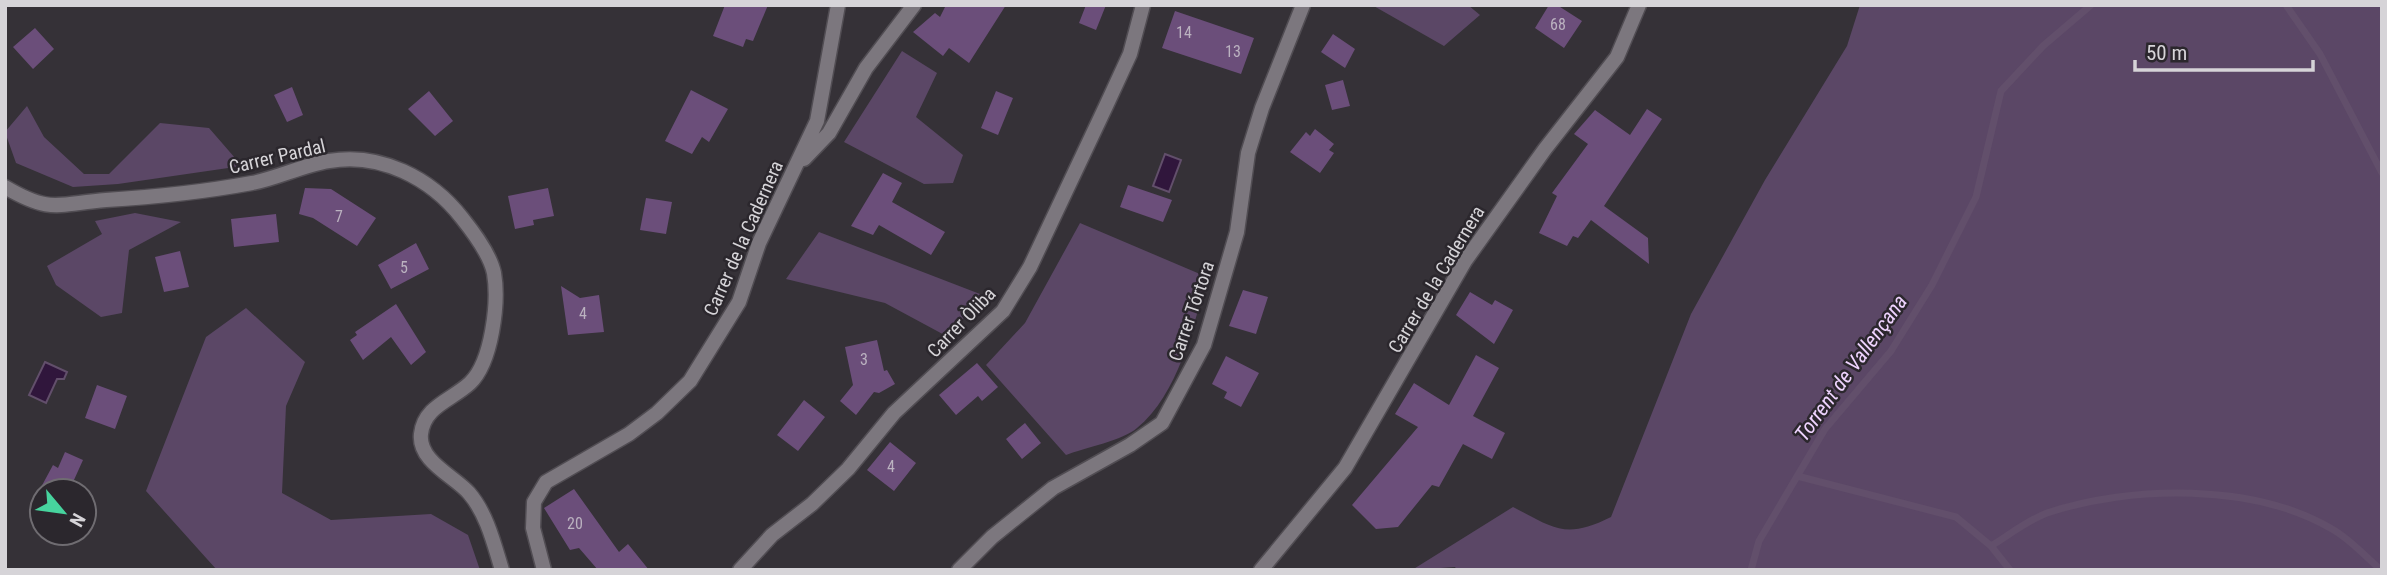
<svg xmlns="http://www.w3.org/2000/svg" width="2387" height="575" viewBox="0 0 2387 575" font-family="'Roboto Condensed',sans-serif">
<rect width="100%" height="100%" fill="#353137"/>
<path fill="#5b4766" d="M 1372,5 L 1468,5 L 1480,15 L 1444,46 Z
M 1860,5 L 2382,5 L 2382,570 L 1457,570 L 1455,567 L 1412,570 L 1513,507 C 1554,528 1565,540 1611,517 L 1691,314 L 1765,180 L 1847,46 Z
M 902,51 L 937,73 L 916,117 L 963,155 L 953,183 L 924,184 L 844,142 Z
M 27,106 L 44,137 L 84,174 L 109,174 L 160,123 L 209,128 L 242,166 L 118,184 L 73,187 L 16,163 L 5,132 Z
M 135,213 L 181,222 L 129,250 L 122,313 L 101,317 L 56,285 L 47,266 L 102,234 L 95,221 Z
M 1080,223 L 1207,277 C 1194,325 1178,395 1137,428 C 1124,440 1084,448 1066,455 L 986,365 L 1025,323 Z
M 819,232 L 980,294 L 950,338 L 885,303 L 786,279 Z
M 246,308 L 305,362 L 286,406 L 282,493 L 331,520 L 431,514 L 468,535 L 480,570 L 217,570 L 207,559 L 146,491 L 206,337 Z"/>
<path fill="#30163c" stroke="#624f6b" stroke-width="2" d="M 1165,154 L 1181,160 L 1169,192 L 1153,186 Z
M 45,362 L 67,372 L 64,379 L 57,379 L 46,403 L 29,395 Z"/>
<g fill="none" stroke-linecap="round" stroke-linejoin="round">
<path stroke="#624f6b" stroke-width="7" d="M 2286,5 L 2320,54 L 2382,173
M 1797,476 L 1956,517 L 1991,546 L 2010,570
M 1991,546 C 2009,535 2028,520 2047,513 C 2131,485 2254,483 2332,529 C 2350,539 2366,557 2381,570
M 1751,570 L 1759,541 L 1825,429 L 1891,351 L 1932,285 L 1976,197 L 2001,91 L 2043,46 L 2091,5"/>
</g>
<path fill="#6b4e7a" d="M 725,5 L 768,5 L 753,41 L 746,39 L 743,47 L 713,36 Z
M 946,5 L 1006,5 L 969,63 L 949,48 L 943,56 L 913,32 L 935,13 L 940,17 Z
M 1086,5 L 1106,5 L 1096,30 L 1079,23 Z
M 1549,5 L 1557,5 L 1582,21 L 1564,48 L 1535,28 Z
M 1175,11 L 1254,38 L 1241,74 L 1162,48 Z
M 35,28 L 54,49 L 33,69 L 13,47 Z
M 1333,34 L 1355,49 L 1345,68 L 1321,52 Z
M 1343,80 L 1350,106 L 1332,110 L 1325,85 Z
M 292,87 L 303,115 L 287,122 L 274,95 Z
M 691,90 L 728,109 L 709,142 L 702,137 L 692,154 L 665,141 Z
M 429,91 L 453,121 L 435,136 L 408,109 Z
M 996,91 L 1013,98 L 998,135 L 981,128 Z
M 1647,109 L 1662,119 L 1604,206 L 1648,238 L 1649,264 L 1591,220 L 1578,238 L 1573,236 L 1567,246 L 1539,233 L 1557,196 L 1552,193 L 1588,144 L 1574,134 L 1595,110 L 1630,135 Z
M 1315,129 L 1334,144 L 1329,150 L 1334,153 L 1320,173 L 1290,152 L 1306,132 L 1310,136 Z
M 883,173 L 902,183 L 892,202 L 945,232 L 931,255 L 879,225 L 873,235 L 851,226 Z
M 1128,185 L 1172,200 L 1163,222 L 1120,207 Z
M 305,188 L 331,189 L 376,218 L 357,246 L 313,218 L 299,214 Z
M 548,188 L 554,216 L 533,220 L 534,225 L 515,229 L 508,196 Z
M 646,198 L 672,202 L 666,234 L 640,230 Z
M 276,214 L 279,242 L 234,247 L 231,219 Z
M 416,243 L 429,269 L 391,289 L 378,265 Z
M 180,251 L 189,287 L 164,292 L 155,257 Z
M 561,286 L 580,298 L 599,295 L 604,332 L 568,335 Z
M 1243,290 L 1268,297 L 1256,334 L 1229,326 Z
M 1470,292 L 1492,305 L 1495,300 L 1513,310 L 1494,344 L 1456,315 Z
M 396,304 L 426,352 L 411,365 L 391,337 L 363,360 L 350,340 L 357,335 L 355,332 Z
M 877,340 L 884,371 L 887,370 L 895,384 L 879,393 L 874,392 L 856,415 L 840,401 L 853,385 L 845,347 Z
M 1476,355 L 1499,368 L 1473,416 L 1505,433 L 1492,459 L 1463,444 L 1439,487 L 1432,485 L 1398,527 L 1376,529 L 1352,505 L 1418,427 L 1395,414 L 1414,383 L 1449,405 Z
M 1226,356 L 1259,373 L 1241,407 L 1224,398 L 1227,392 L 1212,384 Z
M 977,363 L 998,387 L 982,401 L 978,396 L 956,415 L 939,395 Z
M 97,385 L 127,396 L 115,429 L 85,418 Z
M 804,400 L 825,417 L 798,451 L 777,435 Z
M 1025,423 L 1041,443 L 1022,459 L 1006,439 Z
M 890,442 L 916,463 L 894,491 L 867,470 Z
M 65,452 L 83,460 L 69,491 L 39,491 L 53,465 L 58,468 Z
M 574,489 L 619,552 L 628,544 L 649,570 L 598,570 L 579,548 L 570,550 L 544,508 Z"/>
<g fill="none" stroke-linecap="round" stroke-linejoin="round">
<g stroke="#514d53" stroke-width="17">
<path id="minor" d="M 804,159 L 829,133 L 866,68 L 914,5
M 5,187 C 51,214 57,204 106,200 C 156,197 203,192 252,183 C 278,178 303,165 329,161 C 380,152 431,178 462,218 C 474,233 490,254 494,273 C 499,302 492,362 470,383 C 452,400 424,406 421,434 C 418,461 454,476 469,493 C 487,514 494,544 502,570
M 544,570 L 533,528 L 534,502 L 546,482 L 629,434 L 657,413 L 690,381 L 739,302 L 759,243 L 817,121 L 838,5
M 740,570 L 772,535 L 812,504 L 848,469 L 894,413 L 1003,311 L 1030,267 L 1106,106 L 1130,54 L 1143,5
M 959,570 L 992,537 L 1053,488 L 1130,445 L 1162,423 L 1204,345 L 1237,232 L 1248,153 L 1262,108 L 1303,5
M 1261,570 L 1345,468 L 1465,261 L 1545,149 L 1617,57 L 1639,5"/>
</g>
<use href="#minor" stroke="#7c777e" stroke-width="14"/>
</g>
<g text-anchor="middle" stroke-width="5" stroke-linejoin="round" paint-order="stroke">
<g font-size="16" fill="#bbb2c0">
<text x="1558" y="30">68</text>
<text x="1184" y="38">14</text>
<text x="1233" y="57">13</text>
<text x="339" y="222">7</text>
<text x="404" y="273">5</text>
<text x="583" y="319">4</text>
<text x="864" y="365">3</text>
<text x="891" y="472">4</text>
<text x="575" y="529">20</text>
</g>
<g font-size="19" fill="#d6d4d8" stroke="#2b272d">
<text transform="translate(277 156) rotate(-13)" y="7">Carrer Pardal</text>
<text transform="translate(743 238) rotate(-66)" y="7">Carrer de la Cadernera</text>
<text transform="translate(1436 279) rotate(-59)" y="7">Carrer de la Cadernera</text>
<text transform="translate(1191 311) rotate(-71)" y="7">Carrer Tórtora</text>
<text transform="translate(961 322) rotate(-46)" y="7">Carrer Òliba</text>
</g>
<g font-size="21" font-style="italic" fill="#efd4ff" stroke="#2b272d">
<text transform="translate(1851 368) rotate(-54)" y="7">Torrent de Vallençana</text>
</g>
</g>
<rect width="2387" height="575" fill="none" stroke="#d6d4d8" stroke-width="14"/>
<g transform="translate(63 512) rotate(119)"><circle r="33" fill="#2b272d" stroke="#6f6c71" stroke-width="2"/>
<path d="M0-5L12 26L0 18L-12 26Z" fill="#47d49e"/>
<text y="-10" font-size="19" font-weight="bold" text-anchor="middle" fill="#d6d4d8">N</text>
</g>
<path d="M2135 60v10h178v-10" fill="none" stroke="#d6d4d8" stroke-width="3.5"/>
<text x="2146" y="60" font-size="21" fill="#d6d4d8" stroke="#2b272d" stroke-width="5" paint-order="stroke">50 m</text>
</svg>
